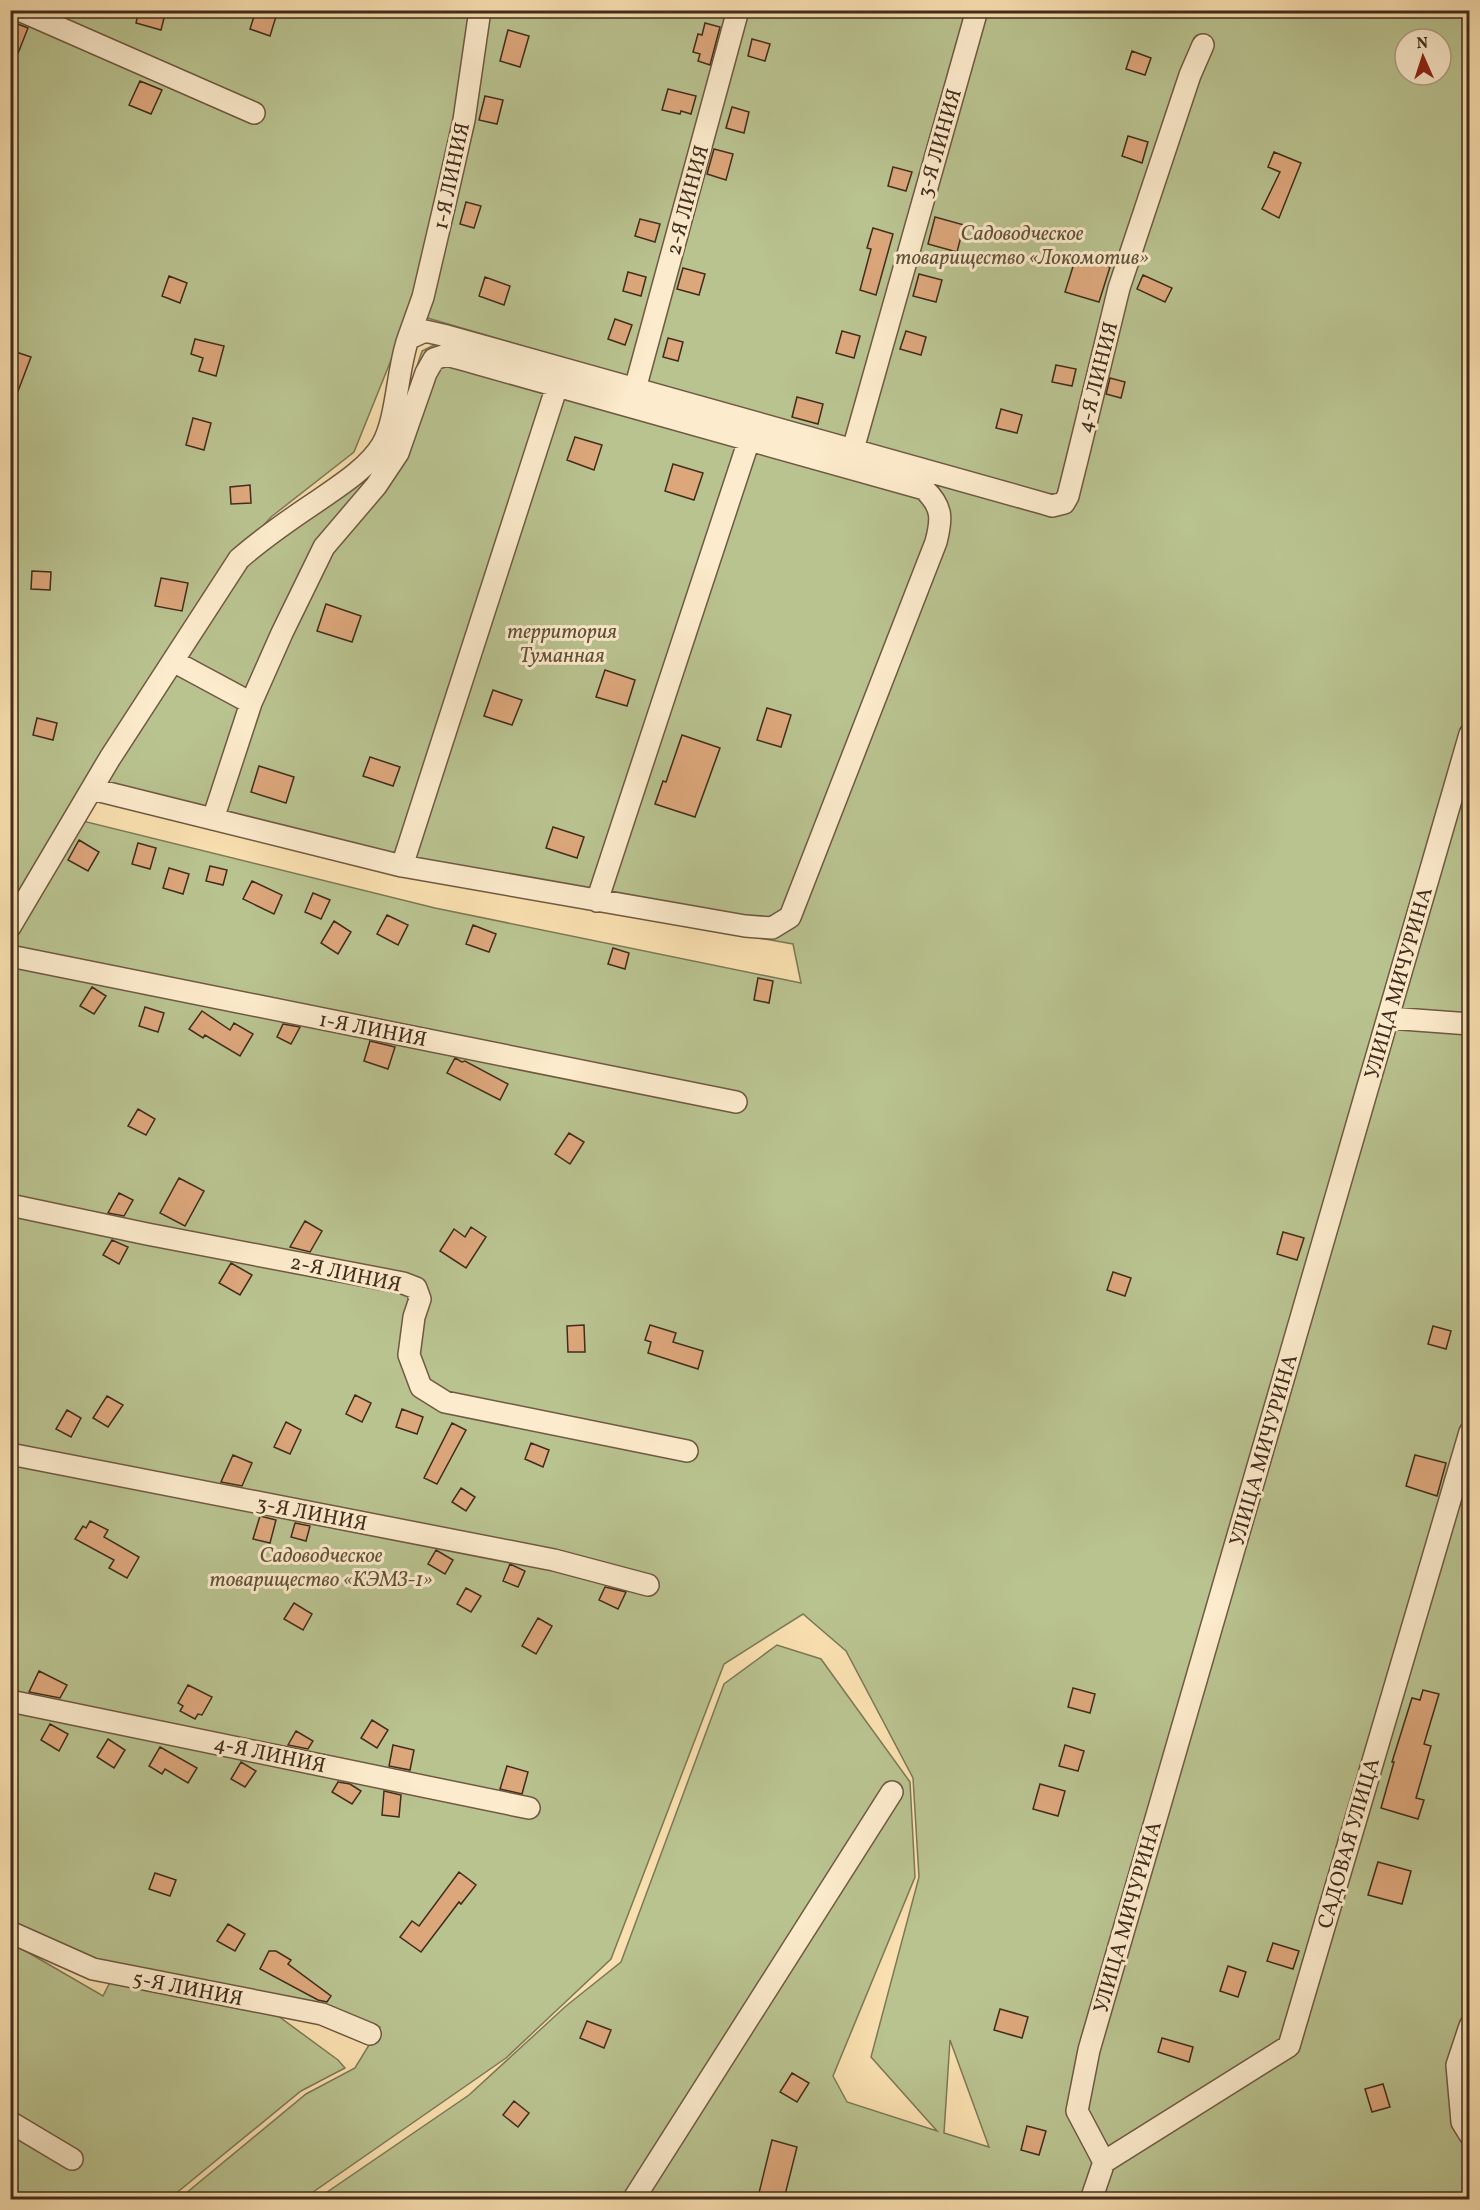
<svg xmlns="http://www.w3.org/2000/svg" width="1480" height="2210" viewBox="0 0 1480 2210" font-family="Vollkorn,serif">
<rect width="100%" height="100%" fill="#fae0b0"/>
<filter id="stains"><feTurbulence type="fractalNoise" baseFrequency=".00333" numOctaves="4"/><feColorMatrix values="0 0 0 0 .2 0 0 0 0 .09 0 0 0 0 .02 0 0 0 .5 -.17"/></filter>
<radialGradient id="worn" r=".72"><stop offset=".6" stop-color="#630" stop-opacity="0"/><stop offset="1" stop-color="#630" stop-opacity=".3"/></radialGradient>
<path fill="#b9c390" stroke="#7d7856" stroke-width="1.5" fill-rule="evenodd" d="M 11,11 L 1469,11 L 1469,2199 L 317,2199 L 469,2095 L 566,2006 L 621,1962 L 724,1684 L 777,1645 L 821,1659 L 910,1782 L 915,1877 L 833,2076 L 847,2102 L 937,2131 L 871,2057 L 919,1877 L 913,1778 L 846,1651 L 803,1614 L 724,1664 L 611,1959 L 506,2058 L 303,2199 L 179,2199 L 306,2094 L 355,2068 L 380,2027 L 339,2010 L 91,1963 L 11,1928 L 11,935 L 79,820 L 435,908 L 801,983 L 793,944 L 451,884 L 89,799 L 236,571 L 388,454 L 422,351 L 438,343 L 1048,498 L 410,313 L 354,452 L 271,517 L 224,569 L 11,915 ZM 1405,39 L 1441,39 L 1441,75 L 1405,75 ZM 950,2040 L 989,2147 L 944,2133 Z
M 10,1942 L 103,1996 L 111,1980 L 274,2013 L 338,2060 L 345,2068 L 301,2091 L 169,2199 L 11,2199 Z"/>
<path fill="#dda77c" stroke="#412c1c" stroke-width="1.5" d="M 139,10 L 154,10 L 165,14 L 161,30 L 136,23 Z
M 256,10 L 278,10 L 270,36 L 250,29 Z
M 10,21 L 28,28 L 11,71 L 10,71 Z
M 705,23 L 720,27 L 710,65 L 698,61 L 700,54 L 693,52 L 698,34 L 702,35 Z
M 508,30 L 529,36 L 520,67 L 500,61 Z
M 752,39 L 770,44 L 765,61 L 748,56 Z
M 1132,51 L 1151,58 L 1145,75 L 1126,69 Z
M 140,81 L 162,90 L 151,114 L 129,105 Z
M 668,89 L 696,96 L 691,114 L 681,111 L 680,114 L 662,110 Z
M 485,96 L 503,100 L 497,124 L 479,120 Z
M 732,107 L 749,112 L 744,133 L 726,128 Z
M 1128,136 L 1148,142 L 1142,163 L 1122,156 Z
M 714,149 L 733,154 L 726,180 L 707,174 Z
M 1274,152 L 1301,163 L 1279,218 L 1262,209 L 1280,172 L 1268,167 Z
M 893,167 L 912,172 L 906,191 L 888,186 Z
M 466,202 L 481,206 L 474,228 L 460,224 Z
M 935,217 L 964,225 L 957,252 L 928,244 Z
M 640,219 L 660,224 L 655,242 L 635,236 Z
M 873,228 L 893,234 L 876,295 L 860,290 L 871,249 L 867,248 Z
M 1076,257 L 1110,267 L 1099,302 L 1065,292 Z
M 683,268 L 705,274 L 699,295 L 677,289 Z
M 628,272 L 646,277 L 641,296 L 623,291 Z
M 919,274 L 942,280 L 936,302 L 913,296 Z
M 1143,275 L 1172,288 L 1165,302 L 1137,289 Z
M 169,276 L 187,283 L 180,303 L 162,296 Z
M 485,277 L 510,286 L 504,305 L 479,296 Z
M 615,319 L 632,325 L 625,345 L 608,339 Z
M 842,331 L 860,336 L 854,358 L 836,353 Z
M 906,331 L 926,337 L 921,355 L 900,349 Z
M 668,338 L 683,342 L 678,361 L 663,357 Z
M 195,339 L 224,346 L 216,376 L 199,371 L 203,358 L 191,354 Z
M 10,350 L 31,357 L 12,407 L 10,406 Z
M 1056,365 L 1076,369 L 1072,386 L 1052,382 Z
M 1110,378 L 1125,382 L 1121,398 L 1106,394 Z
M 797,397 L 823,404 L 818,424 L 792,417 Z
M 1001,409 L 1022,415 L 1017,433 L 996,428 Z
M 193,418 L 211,423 L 204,450 L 186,445 Z
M 575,437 L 602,445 L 594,470 L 567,460 Z
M 673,464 L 703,473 L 694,500 L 665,491 Z
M 250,485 L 251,503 L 231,504 L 230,487 Z
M 32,571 L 51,572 L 50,590 L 31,589 Z
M 161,578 L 188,583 L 182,611 L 155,606 Z
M 326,604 L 361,616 L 352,642 L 317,631 Z
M 605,670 L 635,680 L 627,706 L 596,697 Z
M 493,690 L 522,700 L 512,725 L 484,716 Z
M 767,708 L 791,715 L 781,747 L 757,740 Z
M 37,718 L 57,723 L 53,740 L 33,735 Z
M 682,735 L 720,748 L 695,817 L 655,804 L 663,781 L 666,782 Z
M 370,757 L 400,767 L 393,786 L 363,776 Z
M 259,766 L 294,777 L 286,803 L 251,792 Z
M 553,827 L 584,837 L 577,858 L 546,848 Z
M 79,840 L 99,852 L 88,871 L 68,860 Z
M 138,843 L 156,848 L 150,869 L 132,864 Z
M 210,866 L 227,870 L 223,885 L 206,881 Z
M 169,868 L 189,874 L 183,894 L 163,888 Z
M 252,881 L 282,895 L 274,914 L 243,899 Z
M 313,893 L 330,900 L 321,919 L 305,912 Z
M 387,915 L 408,925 L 398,945 L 377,934 Z
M 334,921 L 351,932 L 338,954 L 321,943 Z
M 473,925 L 496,934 L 489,952 L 466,944 Z
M 613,948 L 629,953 L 625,969 L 608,964 Z
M 758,978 L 773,981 L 769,1003 L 754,1000 Z
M 92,987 L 106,996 L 94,1014 L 80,1006 Z
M 145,1007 L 164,1013 L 158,1032 L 139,1026 Z
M 202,1011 L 230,1030 L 234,1023 L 253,1034 L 240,1056 L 205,1035 L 203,1038 L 189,1029 Z
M 283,1024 L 300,1027 L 291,1044 L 277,1037 Z
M 370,1041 L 395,1047 L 388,1069 L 364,1061 Z
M 455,1058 L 462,1062 L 465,1061 L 508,1084 L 500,1100 L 447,1073 Z
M 138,1109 L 155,1119 L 146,1135 L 128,1126 Z
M 569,1133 L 584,1142 L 570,1164 L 555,1154 Z
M 179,1178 L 204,1191 L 185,1226 L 160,1213 Z
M 119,1193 L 133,1200 L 124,1216 L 108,1213 Z
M 305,1221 L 322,1231 L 310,1252 L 290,1247 Z
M 471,1227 L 486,1237 L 466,1268 L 440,1251 L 454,1229 L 465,1237 Z
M 1283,1232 L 1304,1238 L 1297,1260 L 1277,1254 Z
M 112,1240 L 128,1247 L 119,1264 L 103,1255 Z
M 231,1263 L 252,1275 L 240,1295 L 219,1283 Z
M 1113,1272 L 1131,1278 L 1125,1296 L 1107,1290 Z
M 584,1325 L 585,1352 L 568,1352 L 567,1326 Z
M 650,1325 L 676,1333 L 673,1342 L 703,1351 L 698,1369 L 648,1353 L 651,1342 L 645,1340 Z
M 1433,1326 L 1451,1331 L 1446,1349 L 1428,1344 Z
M 355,1395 L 371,1403 L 362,1422 L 346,1414 Z
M 107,1396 L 123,1405 L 108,1427 L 93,1418 Z
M 402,1409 L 423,1417 L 417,1434 L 396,1427 Z
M 67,1410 L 81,1418 L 71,1437 L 56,1429 Z
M 286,1422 L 301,1430 L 290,1454 L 274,1447 Z
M 452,1423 L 466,1430 L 437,1484 L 424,1478 Z
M 531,1443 L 549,1450 L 543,1467 L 525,1459 Z
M 233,1455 L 252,1463 L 242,1486 L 221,1482 Z
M 1415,1455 L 1446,1463 L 1437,1496 L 1406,1486 Z
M 461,1488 L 475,1497 L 466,1511 L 452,1502 Z
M 260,1516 L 276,1520 L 270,1543 L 253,1539 Z
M 90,1521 L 108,1530 L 104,1537 L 139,1557 L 127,1578 L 109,1568 L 114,1560 L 75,1539 L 83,1526 L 86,1528 Z
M 295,1523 L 310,1526 L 306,1541 L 291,1537 Z
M 436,1550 L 453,1560 L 445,1574 L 428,1564 Z
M 510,1564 L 525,1571 L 518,1587 L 503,1581 Z
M 605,1587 L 626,1592 L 618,1609 L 599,1600 Z
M 466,1588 L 481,1596 L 471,1612 L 457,1604 Z
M 294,1603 L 312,1614 L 303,1630 L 284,1619 Z
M 538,1618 L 552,1626 L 536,1654 L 522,1646 Z
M 39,1671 L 67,1685 L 60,1698 L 29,1692 Z
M 188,1685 L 212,1697 L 202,1715 L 198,1714 L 195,1719 L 180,1711 L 183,1706 L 178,1703 Z
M 1073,1688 L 1095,1694 L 1090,1713 L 1068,1707 Z
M 1423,1690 L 1439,1694 L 1424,1744 L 1431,1746 L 1416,1798 L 1424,1800 L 1418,1819 L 1381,1808 L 1394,1762 L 1392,1762 L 1412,1698 L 1420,1700 Z
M 372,1720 L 388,1730 L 377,1748 L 361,1738 Z
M 50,1724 L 68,1734 L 59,1751 L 41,1740 Z
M 296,1731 L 313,1741 L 308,1749 L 288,1745 Z
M 108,1739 L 125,1750 L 114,1768 L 97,1757 Z
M 393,1745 L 414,1750 L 410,1770 L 389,1766 Z
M 1065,1745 L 1084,1751 L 1078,1771 L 1059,1766 Z
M 160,1747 L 197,1768 L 188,1783 L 165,1769 L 162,1774 L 149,1766 Z
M 241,1762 L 256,1771 L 245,1787 L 231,1779 Z
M 507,1766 L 528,1772 L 522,1794 L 500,1789 Z
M 338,1782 L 350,1784 L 361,1791 L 352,1804 L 332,1792 Z
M 1040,1784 L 1065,1791 L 1058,1816 L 1033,1809 Z
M 384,1791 L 401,1795 L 399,1817 L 382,1815 Z
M 1378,1862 L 1411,1871 L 1402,1904 L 1368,1895 Z
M 459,1872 L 476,1885 L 461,1904 L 459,1902 L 421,1952 L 400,1937 L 412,1921 L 419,1926 Z
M 155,1873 L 176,1880 L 170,1896 L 149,1889 Z
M 228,1924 L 245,1934 L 235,1951 L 217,1941 Z
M 1273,1943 L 1299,1951 L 1293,1969 L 1267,1961 Z
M 269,1951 L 276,1951 L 291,1960 L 288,1964 L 331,1996 L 327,2002 L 318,2000 L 260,1969 Z
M 1228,1966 L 1246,1972 L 1238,1997 L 1220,1991 Z
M 1000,2009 L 1028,2017 L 1022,2038 L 994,2030 Z
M 587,2021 L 611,2030 L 604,2048 L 580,2038 Z
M 1162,2038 L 1193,2047 L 1189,2062 L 1158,2052 Z
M 792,2073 L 809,2083 L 797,2102 L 780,2092 Z
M 1383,2084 L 1390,2107 L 1372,2112 L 1365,2089 Z
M 514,2101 L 529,2113 L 518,2127 L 503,2115 Z
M 1027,2126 L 1046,2131 L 1039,2155 L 1021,2150 Z
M 772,2140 L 797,2147 L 784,2199 L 758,2197 Z"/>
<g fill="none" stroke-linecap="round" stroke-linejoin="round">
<g stroke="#6f5941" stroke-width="24">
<path id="minor" d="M 19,10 L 254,113
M 408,339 L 423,297 L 449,186 L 464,120 L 480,10
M 635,389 L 738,10
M 850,460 L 977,10
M 173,661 L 251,703
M 92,789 L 402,866 L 745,926 L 772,928 L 790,917 L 936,542 C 942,519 943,507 924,489 L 461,359 L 446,355 L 434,359 L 426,373 L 398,453 L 376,486 L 324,547 L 282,633 L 251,703 L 213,819
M 402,866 L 557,386
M 597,901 L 749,440
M 10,927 L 110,758 L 239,559 C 263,538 289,520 316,502 C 339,486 367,469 382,445 C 397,420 397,370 408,339 L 425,331 L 447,336 L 1042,503 L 1052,506 L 1064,503 L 1068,496 L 1077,460 L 1119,288 L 1190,75 L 1203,45
M 10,956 L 736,1102
M 1389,1018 L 1470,1024
M 10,1205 L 147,1234 L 403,1283 L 416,1288 L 420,1299 L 414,1317 L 409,1355 L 421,1387 L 445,1402 L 687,1451
M 10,1454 L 554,1560 L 648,1585
M 10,1701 L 529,1808
M 10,1932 L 93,1969 L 322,2014 L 370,2034
M 1470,2026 L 1457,2065 L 1462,2122 L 1470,2135
M 10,2122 L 72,2159
M 1104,2162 L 1077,2111 L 1089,2050 L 1470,734
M 1104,2162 L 1289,2046 L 1470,1432
M 633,2200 L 892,1792
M 1091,2200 L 1104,2162"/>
</g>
<use href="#minor" stroke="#fcebcc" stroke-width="21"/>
</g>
<g text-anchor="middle" stroke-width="6" stroke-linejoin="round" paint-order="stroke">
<g font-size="21" fill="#412c1c" stroke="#fcebcc">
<text transform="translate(939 143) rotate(-74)" y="7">3-Я ЛИНИЯ</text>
<text transform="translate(451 176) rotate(-78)" y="7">1-Я ЛИНИЯ</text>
<text transform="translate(687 200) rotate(-75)" y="7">2-Я ЛИНИЯ</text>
<text transform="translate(1097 377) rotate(-76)" y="7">4-Я ЛИНИЯ</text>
<text transform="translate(1398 983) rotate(-74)" y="7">УЛИЦА МИЧУРИНА</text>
<text transform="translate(373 1029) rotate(11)" y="7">1-Я ЛИНИЯ</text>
<text transform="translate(346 1273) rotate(12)" y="7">2-Я ЛИНИЯ</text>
<text transform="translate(1263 1450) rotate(-74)" y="7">УЛИЦА МИЧУРИНА</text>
<text transform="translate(312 1513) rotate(11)" y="7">3-Я ЛИНИЯ</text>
<text transform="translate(270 1754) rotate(12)" y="7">4-Я ЛИНИЯ</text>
<text transform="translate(1348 1843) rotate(-74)" y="7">САДОВАЯ УЛИЦА</text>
<text transform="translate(1127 1917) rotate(-74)" y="7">УЛИЦА МИЧУРИНА</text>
<text transform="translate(188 1988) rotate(11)" y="7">5-Я ЛИНИЯ</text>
</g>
<g font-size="21" font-style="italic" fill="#5f5239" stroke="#fcebcc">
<text x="1022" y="240">Садоводческое<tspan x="1022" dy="24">товарищество «Локомотив»</tspan></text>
<text x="562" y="638">территория<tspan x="562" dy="24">Туманная</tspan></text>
<text x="321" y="1562">Садоводческое<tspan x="321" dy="24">товарищество «КЭМЗ-1»</tspan></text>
</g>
</g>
<rect width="1480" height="2210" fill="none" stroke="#fae0b0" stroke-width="36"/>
<rect x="12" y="12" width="1456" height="2186" fill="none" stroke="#412c1c" stroke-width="3"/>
<rect x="18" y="18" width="1444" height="2174" fill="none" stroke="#412c1c" stroke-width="1.5"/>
<g transform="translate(1423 57) rotate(357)"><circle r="28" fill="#fcebcc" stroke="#b19f86" stroke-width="1.5"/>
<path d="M0-4.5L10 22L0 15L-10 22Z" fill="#8f2418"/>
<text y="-9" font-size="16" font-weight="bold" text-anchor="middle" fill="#412c1c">N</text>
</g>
<rect width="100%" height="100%" filter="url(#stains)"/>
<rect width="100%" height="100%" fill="url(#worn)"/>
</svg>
